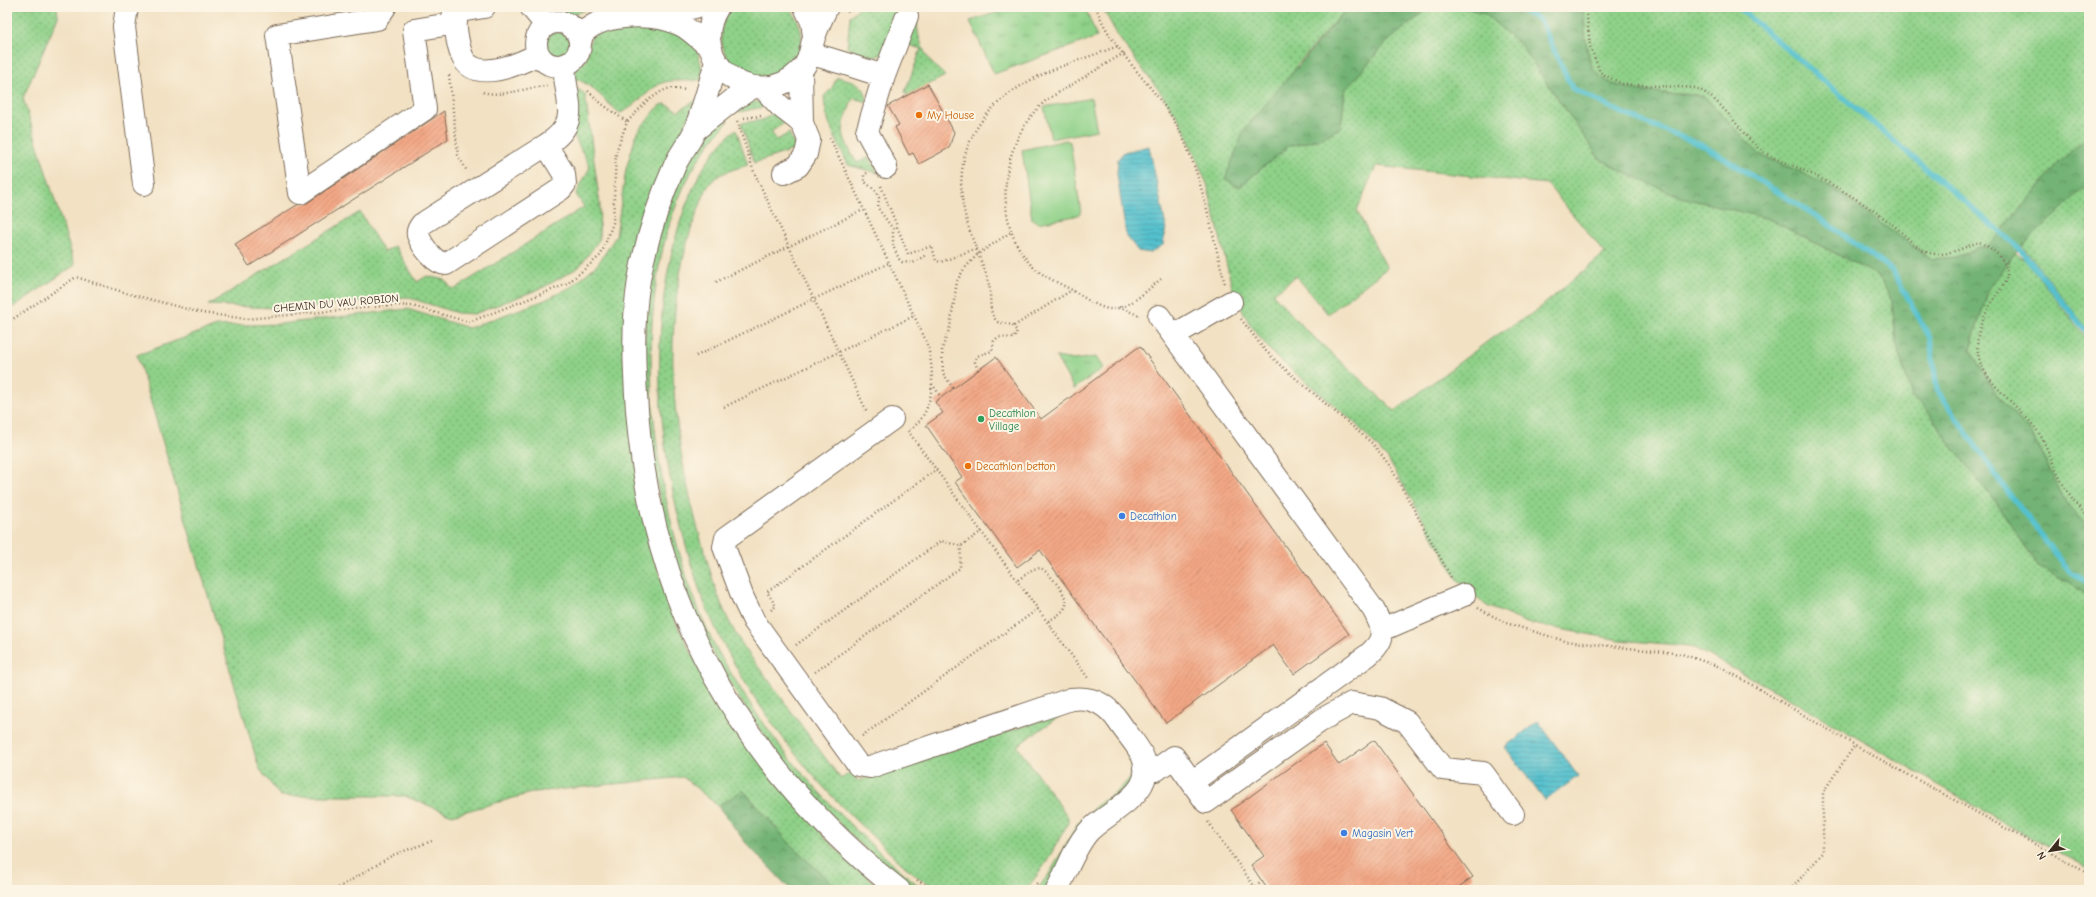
<svg xmlns="http://www.w3.org/2000/svg" width="2096" height="897" viewBox="0 0 2096 897" font-family="'Comic Neue',sans-serif">
<defs>
<pattern id="grass-dots" width="8" height="8" patternUnits="userSpaceOnUse"><rect width="8" height="8" fill="#8fd189"/><path d="M2 2h.1M6 6h.1" fill="none" stroke="#76aa6f" stroke-width="1.8" stroke-linecap="round"/></pattern>
<pattern id="forest-crowns" width="20" height="18" patternUnits="userSpaceOnUse"><rect width="20" height="18" fill="#73b375"/><path d="M2 6a3 3 0 1 1 6 0M12 15a3 3 0 1 1 6 0" fill="none" stroke="#60925f"/></pattern>
<pattern id="park-tufts" width="24" height="20" patternUnits="userSpaceOnUse"><rect width="24" height="20" fill="#8fd189"/><path d="M3 7l-1-3M5 7V3M7 7l1-3M15 17l-1-3M17 17v-4M19 17l1-3" fill="none" stroke="#76aa6f"/></pattern>
<pattern id="water-rules" width="6" height="5" patternUnits="userSpaceOnUse"><rect width="6" height="5" fill="#55c1ce"/><path d="M0 2.5h6" fill="none" stroke="#489da7"/></pattern>
<pattern id="building-hatch" width="6" height="6" patternUnits="userSpaceOnUse"><rect width="6" height="6" fill="#f3a886"/><path d="M-1 1l2-2M0 6l6-6M5 7l2-2" fill="none" stroke="#c6896d"/></pattern>
</defs>
<rect width="100%" height="100%" fill="#fcf5e5"/>
<filter id="ink" filterUnits="userSpaceOnUse"><feTurbulence type="fractalNoise" baseFrequency=".025" numOctaves="2"/><feDisplacementMap in="SourceGraphic" scale="8" xChannelSelector="R" yChannelSelector="G"/><feConvolveMatrix kernelMatrix="1 2 1 2 8 2 1 2 1" color-interpolation-filters="sRGB"/></filter>
<filter id="wash" filterUnits="userSpaceOnUse"><feTurbulence type="fractalNoise" baseFrequency=".012" numOctaves="4" result="noise"/><feDisplacementMap in="SourceGraphic" scale="16" xChannelSelector="R" yChannelSelector="G"/><feGaussianBlur stdDeviation="0.9" result="paint"/><feColorMatrix in="noise" values="0 0 0 0 0 0 0 0 0 0 0 0 0 0 0 0 0 1.4 0 .05"/><feComposite in="paint" operator="in"/></filter>
<g filter="url(#wash)">
<rect width="100%" height="100%" fill="#f2e1c3"/>
<path fill="url(#grass-dots)" stroke="#657e54" fill-rule="evenodd" d="M 7,7 L 57,7 L 58,17 L 23,98 L 75,265 L 7,311 Z
M 542,7 L 592,7 C 572,15 561,22 542,7 Z
M 734,7 L 789,7 C 837,68 734,109 722,43 C 719,30 724,16 734,7 Z
M 860,7 L 902,7 L 882,54 C 871,61 859,51 847,48 L 850,16 Z
M 905,7 L 920,7 C 913,22 920,45 928,58 C 932,65 940,70 945,76 L 907,96 L 905,92 L 921,49 L 906,44 Z
M 1102,7 L 1348,7 L 1297,65 L 1239,187 L 1289,146 L 1320,139 L 1341,127 L 1345,90 L 1387,42 L 1425,11 L 1447,7 L 1463,7 L 1485,14 L 1520,44 L 1599,158 L 1623,172 L 1729,208 L 1769,219 L 1879,276 L 1892,301 L 1896,343 L 1912,397 L 1927,410 L 1954,449 L 1998,505 L 2039,567 L 2081,590 L 2089,598 L 2089,868 L 2027,836 L 1776,691 L 1690,646 L 1620,640 L 1527,623 L 1487,606 L 1458,580 L 1388,459 L 1354,422 L 1274,355 L 1251,326 L 1234,295 L 1207,184 L 1181,122 L 1160,92 L 1119,38 ZM 1377,166 L 1547,184 L 1605,253 L 1536,311 L 1492,338 L 1395,411 L 1306,330 L 1273,294 L 1296,276 L 1328,314 L 1387,268 L 1357,211 L 1373,172 Z
M 1583,7 L 2089,7 L 2089,135 L 2057,165 L 1998,235 L 1986,248 L 1979,247 L 1957,257 L 1932,259 L 1870,216 L 1841,193 L 1798,171 L 1760,155 L 1704,96 C 1674,92 1612,96 1594,70 C 1586,59 1584,22 1583,7 Z
M 639,21 C 677,29 702,35 702,79 C 690,83 669,78 660,84 C 646,91 634,109 620,113 C 606,103 589,80 573,79 L 577,68 L 586,60 L 592,36 Z
M543 46a14 14 0 1 1 28 0a14 14 0 1 1-28 0Z
M 837,77 C 853,80 867,84 867,102 L 853,98 C 840,133 839,131 857,163 L 869,157 L 878,173 L 848,165 C 839,144 824,120 824,96 L 832,88 Z
M 575,87 L 585,94 L 600,205 L 599,240 L 579,267 L 544,287 L 474,314 L 457,313 L 407,297 L 295,309 L 208,305 L 360,212 L 384,252 L 395,246 L 417,282 L 427,276 L 445,280 L 450,287 L 455,289 L 584,207 L 576,194 L 590,167 L 572,132 Z
M 698,99 L 661,173 L 639,243 L 653,553 L 676,623 L 707,683 L 825,838 L 858,869 L 883,890 L 839,890 L 793,847 L 743,790 L 718,806 L 683,777 L 535,792 L 452,815 L 405,796 L 280,796 L 259,768 L 137,355 L 217,326 L 280,324 L 407,309 L 469,328 L 545,300 L 571,287 L 598,264 L 616,236 L 626,169 L 637,132 L 660,105 L 666,104 L 678,111 Z
M 747,102 L 759,102 L 768,106 L 739,112 L 735,108 Z
M 775,113 L 784,123 L 771,132 L 777,140 L 789,133 L 796,149 L 754,163 L 741,123 L 762,120 Z
M 724,117 L 728,122 C 611,241 646,498 710,636 C 717,651 726,665 734,678 C 783,761 850,830 924,890 L 915,890 C 887,871 863,847 839,823 C 783,765 734,700 699,626 C 691,609 686,590 680,572 C 638,449 621,251 703,140 C 709,132 717,125 724,117 Z
M 736,129 L 748,165 C 732,170 715,173 707,188 C 698,210 689,232 684,255 C 662,349 675,449 701,540 C 710,569 717,599 731,625 C 742,647 758,666 773,686 C 795,717 818,748 841,779 L 851,772 L 858,781 L 1064,713 L 1017,746 L 1068,817 L 1068,823 L 1046,863 L 1026,890 C 1005,890 984,890 963,890 C 956,890 945,892 939,889 C 917,881 885,848 868,832 C 802,771 746,696 709,614 C 697,587 689,556 681,527 C 657,432 650,332 676,236 C 688,195 703,157 736,129 Z
M 2089,183 L 2089,331 L 2022,246 Z
M 2015,253 L 2025,259 L 2089,342 L 2089,528 L 2066,503 L 2031,433 L 1997,395 L 1970,349 L 1989,288 Z
M 1131,755 L 1134,758 L 1134,781 L 1058,870 L 1044,890 L 1037,890 L 1051,871 L 1078,823 L 1096,806 L 1119,790 L 1130,778 L 1131,765 L 1128,758 Z"/>
<path fill="url(#forest-crowns)" stroke="#576e4a" d="M 1348,7 L 1447,7 L 1425,11 L 1387,42 L 1345,90 L 1341,127 L 1320,139 L 1289,146 L 1239,187 L 1225,179 L 1244,130 Z
M 1463,7 L 1583,7 C 1584,22 1586,59 1594,70 C 1612,96 1674,92 1704,96 L 1760,155 L 1798,171 L 1841,193 L 1870,216 L 1932,259 L 1957,257 L 1979,247 L 1986,247 L 1998,235 L 2057,165 L 2089,135 L 2089,183 L 2015,253 L 1989,288 L 1970,349 L 1997,395 L 2031,433 L 2066,503 L 2089,528 L 2089,598 L 2081,590 L 2039,567 L 1998,505 L 1954,449 L 1927,410 L 1912,397 L 1896,343 L 1892,301 L 1879,276 L 1769,219 L 1681,197 L 1623,172 L 1599,158 L 1520,44 L 1485,14 Z
M 743,790 L 793,847 L 839,890 L 791,890 L 745,842 L 718,806 Z"/>
<path fill="url(#park-tufts)" stroke="#657e54" d="M 1014,7 L 1085,7 L 1097,37 L 994,74 L 970,21 Z
M 1056,357 L 1074,360 L 1096,357 L 1103,368 L 1074,389 Z"/>
<path fill="#8fd189" stroke="#657e54" d="M 1091,98 L 1097,130 L 1051,139 L 1044,107 Z
M 1066,140 L 1070,142 L 1081,213 L 1075,216 L 1038,223 L 1032,219 L 1022,150 Z"/>
<path fill="url(#water-rules)" stroke="#487676" d="M 1149,146 L 1166,227 L 1163,245 L 1150,253 L 1138,251 L 1126,235 L 1117,174 L 1118,159 L 1124,152 Z
M 1538,721 L 1578,776 L 1545,801 L 1505,747 Z"/>
<g fill="none" stroke-linecap="round" stroke-linejoin="round">
<path stroke="#55c1ce" stroke-width="5.5" d="M 1515,7 L 1540,20 L 1572,88 L 1620,112 L 1706,147 L 1821,219 L 1893,271 L 1930,338 L 1937,390 L 2007,491 L 2071,573 L 2089,583
M 1738,7 L 2020,249 L 2089,335"/>
</g>
<g id="blocks">
<path fill="url(#building-hatch)" d="M 928,84 L 954,132 L 949,148 L 919,164 L 913,153 L 909,155 L 895,127 L 899,125 L 888,106 Z
M 444,111 L 448,139 L 249,266 L 235,244 L 297,205 L 307,203 Z
M 1140,346 L 1349,634 L 1294,674 L 1273,645 L 1166,723 L 1040,550 L 1017,567 L 955,482 L 962,477 L 926,425 L 943,413 L 935,402 L 996,357 L 1041,419 Z
M 1374,740 L 1473,877 L 1454,890 L 1268,890 L 1251,865 L 1264,856 L 1231,810 L 1324,743 L 1339,765 Z"/>
</g>
</g>
<g filter="url(#ink)">
<use href="#blocks" fill-opacity="0" stroke="#7b6a58" stroke-width="1"/>
<g fill="none" stroke-linecap="round" stroke-linejoin="round">
<g stroke="#7b6a58" stroke-width="24">
<path id="minor" d="M 127,7 L 124,27 L 144,184
M 385,7 L 377,19 L 277,35 L 300,193 L 425,109 L 414,30 L 456,23
M 453,7 C 456,23 456,44 463,58 C 476,83 520,64 538,54
M 531,7 L 546,25
M 669,7 L 686,9 L 695,7
M 718,7 C 684,61 755,116 800,71 C 811,61 810,47 815,35 C 818,25 823,16 827,7
M 805,7 L 812,22 L 814,36
M 454,12 L 484,7
M536 44a22 22 0 1 1 44 0a22 22 0 1 1-44 0Z
M 580,43 C 581,39 582,34 584,32 C 605,12 657,13 681,25 C 691,30 701,41 710,47
M 811,54 C 836,60 860,69 884,76
M 716,62 C 710,84 703,107 696,128 C 691,141 681,152 675,165 C 659,201 646,240 639,280 C 632,323 634,367 637,410 C 651,607 745,769 899,890
M 763,88 L 780,106 L 802,123
M 695,130 L 733,100 L 753,87
M 546,145 L 564,174 L 565,184 L 561,189 L 446,264 C 435,264 422,246 418,235 C 417,231 419,228 422,224 Z
M 546,145 C 583,122 565,101 564,65
M 886,167 L 867,132 L 884,76 L 907,16
M 784,173 L 798,166 L 806,154 L 809,140 L 802,123 L 801,70
M 1159,316 L 1373,609 C 1384,629 1387,639 1368,655 L 1192,782
M 1174,335 L 1231,302
M 892,419 L 726,538 L 724,547 L 743,598 L 754,621 L 858,765 L 870,767 L 1071,699 C 1092,696 1107,704 1119,722 C 1126,733 1136,743 1142,755 C 1160,792 1108,811 1089,831 C 1075,846 1067,871 1057,890
M 1382,630 L 1464,595
M 1144,769 L 1156,770 L 1174,757 L 1206,802 L 1323,719 L 1352,703 L 1380,708 L 1407,722 L 1443,769 L 1483,773 L 1513,814"/>
</g>
<path stroke="#7b6a58" stroke-width="2.5" stroke-dasharray="1 3" stroke-linecap="butt" d="M 1096,7 C 1110,49 1154,85 1176,124 C 1201,169 1212,234 1225,284
M 1586,7 L 1590,46 L 1600,72 L 1610,78 L 1623,84 L 1696,88 C 1722,99 1736,127 1756,146 C 1768,157 1784,162 1799,168 C 1832,183 1863,202 1892,224 C 1903,232 1912,245 1924,251 C 1943,260 1963,247 1979,242 C 1990,246 2006,259 2007,272 C 2008,280 2001,289 1996,296 C 1984,314 1973,336 1979,358 C 1985,384 2024,410 2039,433 C 2048,448 2053,465 2061,480 C 2068,495 2079,507 2089,519
M 847,12 L 852,7
M 1124,53 L 1048,99 C 1003,134 990,214 1027,260 C 1037,274 1057,282 1072,290 C 1082,296 1098,308 1110,309 C 1129,310 1148,289 1161,279
M 449,75 L 458,155 L 467,171
M 588,91 L 602,104 L 627,122
M 483,92 C 503,98 526,87 547,86
M 744,118 L 761,116
M 737,121 L 754,172 L 867,412
M 830,138 L 926,341 C 935,369 937,410 910,430
M 867,173 L 864,175 L 864,181 L 876,191 L 879,198 L 878,208 L 893,229 L 893,246 L 899,259 L 902,262 L 913,263 L 926,255
M 881,186 L 908,254 L 932,246 L 936,261 L 941,262 L 975,249 L 977,250
M 716,282 L 863,210
M 1119,307 L 1140,316
M 1241,319 L 1264,349 L 1279,364 L 1373,444 L 1390,466 L 1452,579
M 7,323 L 76,277 L 126,293 L 202,313 L 247,319 L 396,305 L 412,306 L 469,322 L 567,284 L 601,255 L 613,223 L 616,152 L 627,122 L 647,101 L 662,91 L 670,88 L 687,90
M 1014,326 L 1072,290
M 696,356 L 889,263
M 978,370 L 975,362 L 977,356 L 992,351 L 994,341 L 998,337 L 1014,338 L 1017,331 L 1012,325 L 998,322 C 987,313 992,298 989,285 C 987,274 982,264 978,254 C 973,239 967,225 964,210 C 952,150 981,106 1033,79 C 1060,65 1090,57 1118,46
M 932,384 L 941,397
M 953,388 L 943,373 L 942,349 L 950,327 L 957,281 L 964,269 L 978,254 L 1011,232
M 724,407 L 914,316
M 908,431 L 1088,678
M 1018,580 L 1033,569 L 1041,568 C 1049,573 1069,596 1066,605 C 1064,613 1053,618 1047,622
M 1478,608 L 1506,623 L 1565,641 L 1682,654 L 1723,668 L 1865,751 L 2089,874
M 771,610 L 776,606 L 767,592 L 937,469
M 796,645 L 941,541 L 961,546 L 982,531
M 815,672 L 960,568 L 961,546
M 862,736 L 1038,609
M 1208,822 L 1257,890
M 917,880 L 933,890
M 335,890 L 393,855 L 432,841
M 1031,890 L 1037,883
M 1253,890 L 1262,881
M 1790,890 L 1823,853 L 1823,792 L 1855,745"/>
<use href="#minor" stroke="#fff" stroke-width="22"/>
</g>
</g>
<g fill="#e8710a" stroke="#fcf5e5" stroke-width="1.5">
<circle cx="919" cy="115" r="4"/>
<circle cx="968" cy="466" r="4"/>
</g>
<circle fill="#2e9e5b" stroke="#fcf5e5" stroke-width="1.5" cx="981" cy="419" r="4"/>
<g fill="#3f7fe0" stroke="#fcf5e5" stroke-width="1.5">
<circle cx="1122" cy="516" r="4"/>
<circle cx="1344" cy="833" r="4"/>
</g>
<g text-anchor="middle" stroke-width="4" stroke-linejoin="round" paint-order="stroke">
<g font-size="11" fill="#c56008" stroke="#fcf5e5" text-anchor="start">
<text x="927" y="119">My House</text>
<text x="976" y="470">Decathlon betton</text>
</g>
<g font-size="11" fill="#3b2a1e" stroke="#fcf5e5">
<text transform="translate(336 303) rotate(-5)" y="4">CHEMIN DU VAU ROBION</text>
</g>
<g font-size="11" fill="#27864d" stroke="#fcf5e5" text-anchor="start">
<text x="989" y="417">Decathlon<tspan x="989" dy="13">Village</tspan></text>
</g>
<g font-size="11" fill="#366cbe" stroke="#fcf5e5" text-anchor="start">
<text x="1130" y="520">Decathlon</text>
<text x="1352" y="837">Magasin Vert</text>
</g>
</g>
<rect width="2096" height="897" fill="none" stroke="#fcf5e5" stroke-width="24"/>
<g transform="translate(2050 851) rotate(240)" stroke="#fcf5e5" stroke-width="3" paint-order="stroke">
<path d="M0-3L7 15L0 10L-7 15Z" fill="#3b2a1e"/>
<text y="-6" font-size="11" font-weight="bold" text-anchor="middle" fill="#3b2a1e">N</text>
</g>
</svg>
